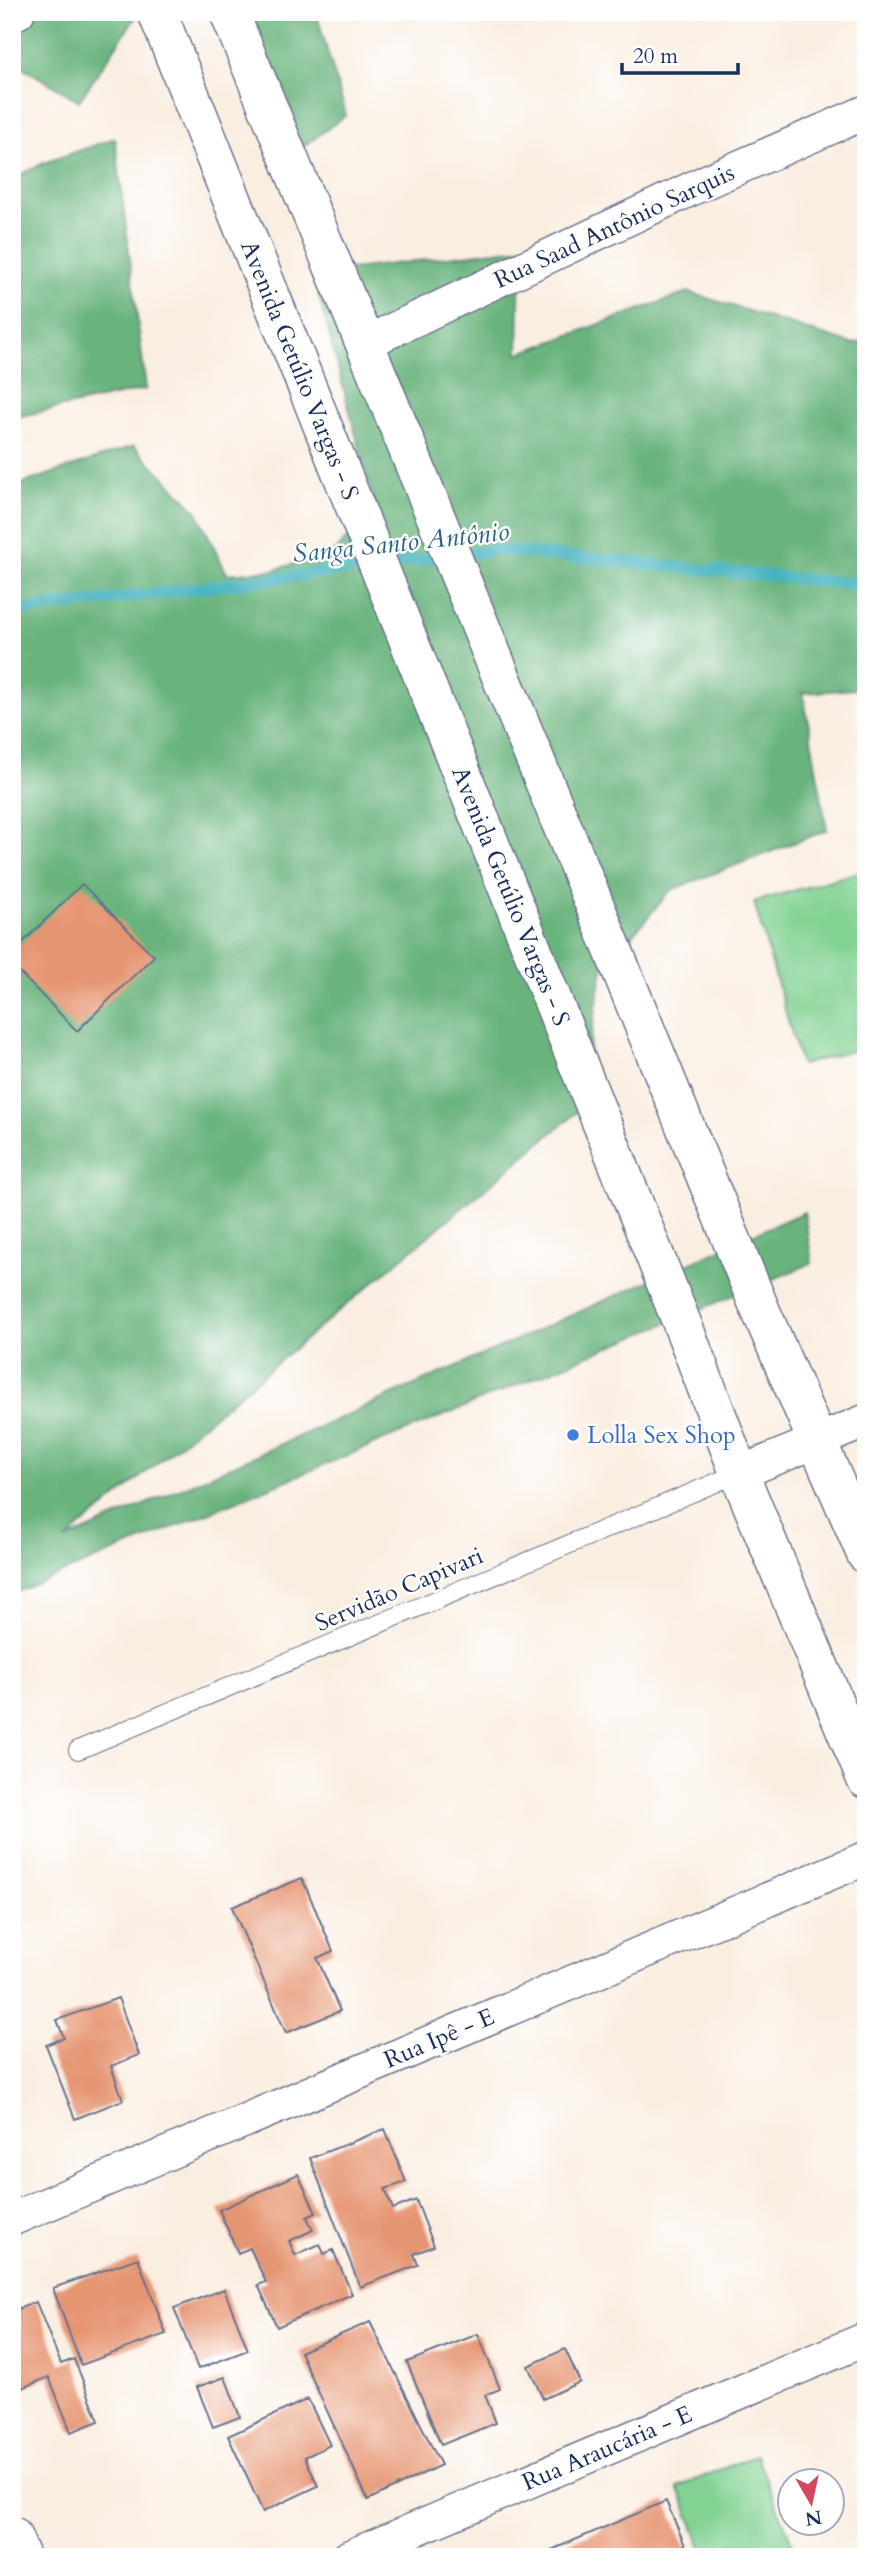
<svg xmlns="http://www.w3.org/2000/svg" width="878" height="2569" viewBox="0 0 878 2569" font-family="Cardo,serif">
<rect width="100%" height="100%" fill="#fff"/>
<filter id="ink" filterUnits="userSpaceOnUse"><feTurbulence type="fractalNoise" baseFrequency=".0143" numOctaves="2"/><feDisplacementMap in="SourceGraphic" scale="14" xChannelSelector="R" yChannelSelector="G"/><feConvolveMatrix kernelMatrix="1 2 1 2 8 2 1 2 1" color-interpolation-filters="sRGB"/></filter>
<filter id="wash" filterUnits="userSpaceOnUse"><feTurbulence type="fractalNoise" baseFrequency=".00686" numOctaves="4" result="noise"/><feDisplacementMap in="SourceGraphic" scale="28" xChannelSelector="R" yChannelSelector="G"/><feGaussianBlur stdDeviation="1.57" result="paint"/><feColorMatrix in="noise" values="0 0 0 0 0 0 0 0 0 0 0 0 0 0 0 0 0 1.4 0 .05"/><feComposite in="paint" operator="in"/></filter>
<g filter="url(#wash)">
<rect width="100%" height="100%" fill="#faeee1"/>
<path fill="#82d293" stroke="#4e8078" stroke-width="2" d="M 866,870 L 866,1047 L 801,1065 L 754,902 Z
M 756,2455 L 798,2557 L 706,2557 L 678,2487 Z"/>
<path fill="#69b47d" stroke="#42726e" stroke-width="2" d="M 12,12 L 139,12 L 79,101 L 12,61 Z
M 215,12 L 316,12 L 346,115 L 285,160 Z
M 115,138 L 146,389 L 12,418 L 12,179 L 44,163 Z
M 520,248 L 518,354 L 688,292 L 852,344 L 866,341 L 866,688 L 803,693 L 827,830 L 671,890 L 603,969 L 578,1111 L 65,1540 L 804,1212 L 812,1263 L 12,1594 L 12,487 L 134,446 L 196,510 L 227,574 L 274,570 L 336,551 L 375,506 L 313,274 Z"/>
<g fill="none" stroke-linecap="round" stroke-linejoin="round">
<path stroke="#44b2bf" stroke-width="12" d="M 26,610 L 498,550 L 866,585"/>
</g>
<g id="blocks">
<path fill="#e69572" d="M 82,884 L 154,956 L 77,1031 L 12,965 L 12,953 Z
M 302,1878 L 333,1951 L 317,1958 L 340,2011 L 286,2033 L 232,1907 Z
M 118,1998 L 139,2055 L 111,2066 L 123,2100 L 75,2119 L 46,2045 L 64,2038 L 57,2020 Z
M 385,2129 L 406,2182 L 385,2189 L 393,2209 L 416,2200 L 434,2246 L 414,2254 L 418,2265 L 360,2287 L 310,2158 Z
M 298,2174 L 316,2213 L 307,2217 L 313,2230 L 289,2241 L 295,2255 L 320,2244 L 324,2254 L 333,2250 L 352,2294 L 277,2327 L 258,2285 L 266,2282 L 250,2248 L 238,2253 L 219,2210 Z
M 138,2258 L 166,2334 L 81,2365 L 53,2288 Z
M 224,2289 L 248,2350 L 198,2369 L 174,2308 Z
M 36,2302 L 61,2364 L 74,2359 L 99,2421 L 71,2432 L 49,2377 L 12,2392 L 12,2311 Z
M 370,2322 L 441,2465 L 368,2500 L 300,2352 Z
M 478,2334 L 500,2389 L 485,2395 L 496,2423 L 441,2445 L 407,2362 Z
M 565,2349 L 580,2382 L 543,2399 L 528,2366 Z
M 225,2377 L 240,2417 L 213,2427 L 197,2387 Z
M 308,2399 L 330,2445 L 305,2457 L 318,2486 L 263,2512 L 228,2436 Z
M 666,2501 L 690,2557 L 535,2557 Z"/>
</g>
</g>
<g filter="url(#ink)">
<use href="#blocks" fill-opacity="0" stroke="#69728c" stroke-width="2"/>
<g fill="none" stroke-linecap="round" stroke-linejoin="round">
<g stroke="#69728c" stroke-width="20">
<path id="lane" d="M 78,1750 L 739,1473"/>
</g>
<g stroke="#69728c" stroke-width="36">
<path id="street" d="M 12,15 L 18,12
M 365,343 L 712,179 L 866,112
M 739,1473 L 866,1421
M 12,2219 L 866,1858
M 349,2557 L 866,2339"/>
</g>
<g stroke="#69728c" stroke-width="41">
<path id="secondary" d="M 157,12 L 687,1336 L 739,1473 L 866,1779
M 229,12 L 760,1309 L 866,1554
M 12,2536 L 21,2557"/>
</g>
<use href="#lane" stroke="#fff" stroke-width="18"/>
<use href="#street" stroke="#fff" stroke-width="33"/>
<use href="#secondary" stroke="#fff" stroke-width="38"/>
</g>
</g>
<circle fill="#3f7fe0" stroke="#fff" stroke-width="2.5" cx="573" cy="1435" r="7"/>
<g text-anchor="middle" stroke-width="5" stroke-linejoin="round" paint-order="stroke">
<g font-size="24" fill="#1b2f5e" stroke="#fff">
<text transform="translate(614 226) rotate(-25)" y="8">Rua Saad Antônio Sarquis</text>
<text transform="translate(300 370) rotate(68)" y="8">Avenida Getúlio Vargas - S</text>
<text transform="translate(511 896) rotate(68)" y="8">Avenida Getúlio Vargas - S</text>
<text transform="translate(399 1589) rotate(-23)" y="8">Servidão Capivari</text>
<text transform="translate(439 2038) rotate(-23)" y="8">Rua Ipê - E</text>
<text transform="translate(607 2448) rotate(-23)" y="8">Rua Araucária - E</text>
</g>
<g font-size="24" fill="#366cbe" stroke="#fff" text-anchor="start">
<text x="587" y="1443">Lolla Sex Shop</text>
</g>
<g font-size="26" font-style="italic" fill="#2b6385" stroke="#fff">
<text transform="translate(401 542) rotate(-6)" y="9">Sanga Santo Antônio</text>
</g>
</g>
<rect width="878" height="2569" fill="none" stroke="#fff" stroke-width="42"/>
<g transform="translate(811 2502) rotate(171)"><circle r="33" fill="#ffffff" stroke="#a4acbf" stroke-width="2"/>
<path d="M0-5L12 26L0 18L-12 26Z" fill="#d1495b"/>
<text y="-10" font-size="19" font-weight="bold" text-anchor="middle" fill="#1b2f5e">N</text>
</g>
<path d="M622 63v10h116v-10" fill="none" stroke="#1b2f5e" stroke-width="3.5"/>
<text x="633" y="63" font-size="21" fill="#1b2f5e" stroke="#ffffff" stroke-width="5" paint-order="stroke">20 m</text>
</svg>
